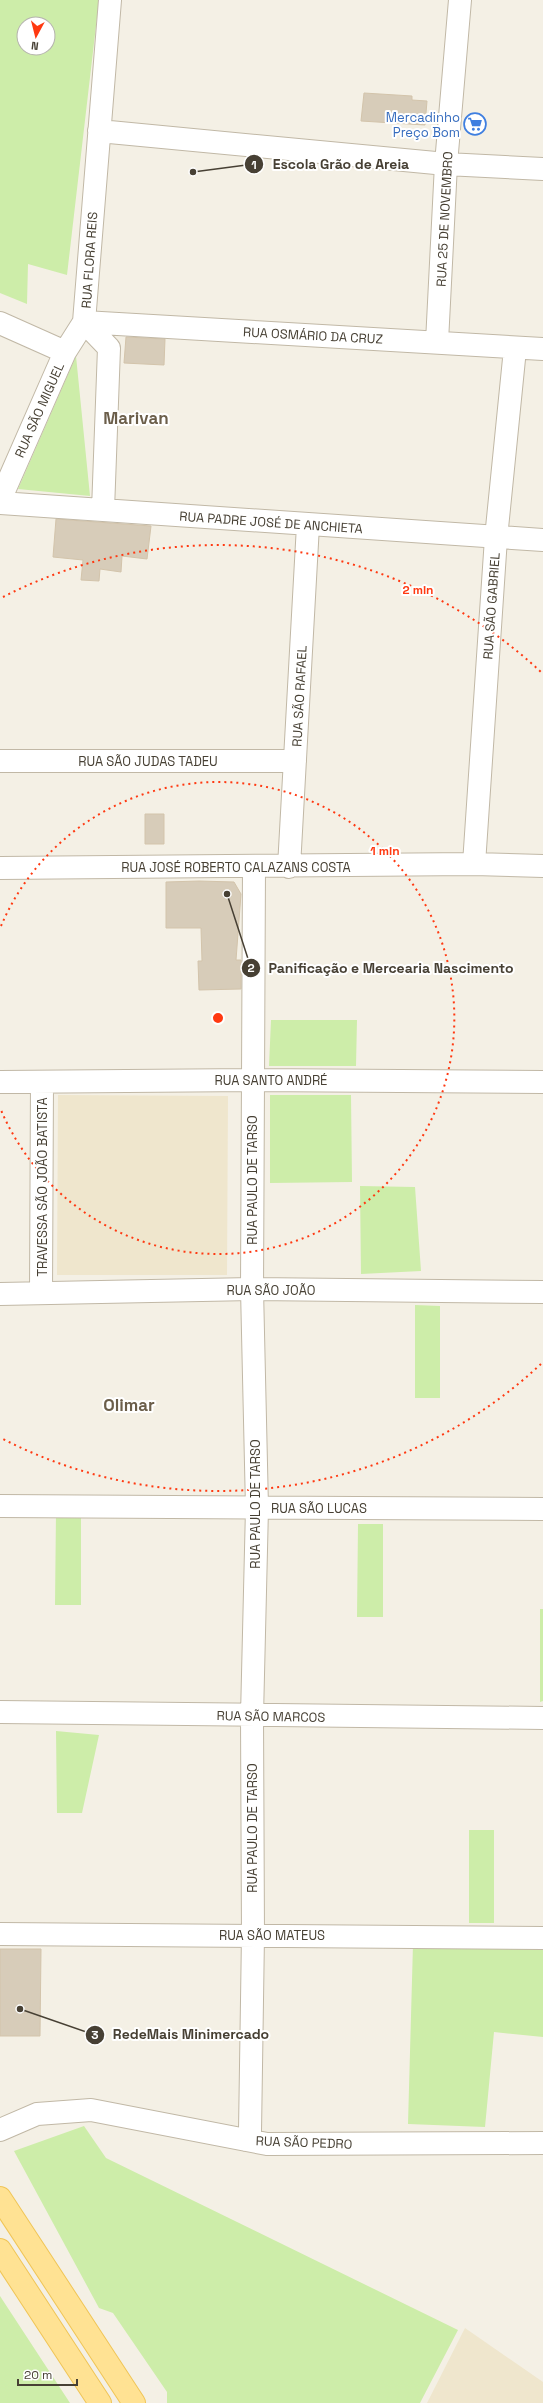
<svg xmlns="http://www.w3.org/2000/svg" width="543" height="2403" viewBox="0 0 543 2403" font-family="'Space Grotesk',sans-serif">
<rect width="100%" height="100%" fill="#f4f0e5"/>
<path fill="#efe6cd" d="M 58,1095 L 228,1096 L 227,1275 L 57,1275 Z
M 465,2328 L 543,2382 L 543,2403 L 427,2403 Z"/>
<path fill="#cdeda9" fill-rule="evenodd" d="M 0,0 L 99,0 L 67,275 L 28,264 L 27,304 L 0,293 ZM 24,24 L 48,24 L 48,48 L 24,48 Z
M 76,356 L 90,496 L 18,489 Z
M 271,1020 L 357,1020 L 356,1066 L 269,1066 Z
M 270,1095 L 351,1095 L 352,1182 L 270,1183 Z
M 360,1186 L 415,1187 L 421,1271 L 361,1274 Z
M 415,1305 L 440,1306 L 440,1398 L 415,1398 Z
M 56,1512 L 81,1512 L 81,1605 L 55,1605 Z
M 358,1524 L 383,1524 L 383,1617 L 357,1617 Z
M 540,1609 L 543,1609 L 543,1701 L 540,1702 Z
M 56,1731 L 99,1735 L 82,1813 L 57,1813 Z
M 469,1830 L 494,1830 L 494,1923 L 469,1923 Z
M 413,1944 L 543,1949 L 543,2037 L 494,2032 L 485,2127 L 408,2124 Z
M 84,2126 L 106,2158 L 458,2330 L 420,2403 L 167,2403 L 167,2392 L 113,2313 L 99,2308 L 14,2151 Z
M 0,2296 L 70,2403 L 0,2403 Z"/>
<path fill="#d7ccb9" stroke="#d3c4ab" d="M 364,93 L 412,96 L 412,100 L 427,101 L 425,125 L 361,121 Z
M 126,337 L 165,339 L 164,365 L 124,363 Z
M 56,519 L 151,526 L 147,559 L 122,556 L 121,572 L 100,569 L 99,581 L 81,580 L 83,560 L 53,557 Z
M 145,814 L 164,814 L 164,844 L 145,844 Z
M 199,881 L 234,882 L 241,894 L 236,960 L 241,960 L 241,989 L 199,990 L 198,961 L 202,961 L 201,928 L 166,928 L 166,882 Z
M 0,1949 L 41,1949 L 40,2036 L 0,2036 Z"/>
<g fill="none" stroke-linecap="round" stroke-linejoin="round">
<g stroke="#c1b8a6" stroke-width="24">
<path id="street" d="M 99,131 L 446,164 L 543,169
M 84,322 L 543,349
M 84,322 L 109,348 L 103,510
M 0,323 L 65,352
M 437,342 L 446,164 L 460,0
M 0,500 L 65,352 L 84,322 L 110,0
M 0,503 L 543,540
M 0,761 L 295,761
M 474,864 L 496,538 L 515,349
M 289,867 L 308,525
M 0,868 L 474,864 L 543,866
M 0,1082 L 253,1080 L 543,1082
M 41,1293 L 42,1082
M 0,1294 L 252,1289 L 543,1292
M 0,1506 L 543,1509
M 0,1712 L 543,1718
M 0,1934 L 543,1938
M 0,2130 L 37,2114 L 91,2110 L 267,2144 L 543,2143
M 246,2140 L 250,2132 L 253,1935 L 252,1716 L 257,1508 L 252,1289 L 254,868"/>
</g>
<g stroke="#f0c557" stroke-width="24">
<path id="primary" d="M 0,2198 L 134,2403
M 0,2250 L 100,2403"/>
</g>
<use href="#street" stroke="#fff" stroke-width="22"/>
<use href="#primary" stroke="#ffe293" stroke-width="22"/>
</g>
<g fill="none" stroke="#ff3911" stroke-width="2" stroke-dasharray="2 4">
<path d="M1 926A236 236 0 1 1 1 1110"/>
<path d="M541 1364A473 473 0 0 1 3 1439M3 597A473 473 0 0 1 541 672"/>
</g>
<defs>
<g id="supermarket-ring" transform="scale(1.15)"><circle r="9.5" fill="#fff" stroke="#3f7fe0" stroke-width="1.5"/><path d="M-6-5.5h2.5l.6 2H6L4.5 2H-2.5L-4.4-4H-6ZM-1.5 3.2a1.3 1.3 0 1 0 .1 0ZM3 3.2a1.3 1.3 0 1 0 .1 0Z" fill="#3f7fe0"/></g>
</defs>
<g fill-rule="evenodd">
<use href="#supermarket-ring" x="475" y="124"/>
</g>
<g text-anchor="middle" stroke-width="4" stroke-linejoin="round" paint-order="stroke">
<g font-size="13" fill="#366cbe" stroke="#fff" text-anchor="end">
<text x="460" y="122">Mercadinho<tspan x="460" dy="15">Preço Bom</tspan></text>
</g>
<g font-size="13" fill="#474034" stroke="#fff">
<text transform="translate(444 219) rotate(-87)" y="5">RUA 25 DE NOVEMBRO</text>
<text transform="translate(89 260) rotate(-86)" y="5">RUA FLORA REIS</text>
<text transform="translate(313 335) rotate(3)" y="5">RUA OSMÁRIO DA CRUZ</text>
<text transform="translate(39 410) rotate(-66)" y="5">RUA SÃO MIGUEL</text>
<text transform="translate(271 522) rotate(4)" y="5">RUA PADRE JOSÉ DE ANCHIETA</text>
<text transform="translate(491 606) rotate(-86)" y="5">RUA SÃO GABRIEL</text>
<text transform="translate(299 696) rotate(-87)" y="5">RUA SÃO RAFAEL</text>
<text x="148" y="766">RUA SÃO JUDAS TADEU</text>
<text x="236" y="872">RUA JOSÉ ROBERTO CALAZANS COSTA</text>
<text x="271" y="1085">RUA SANTO ANDRÉ</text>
<text transform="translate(252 1180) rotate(-90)" y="5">RUA PAULO DE TARSO</text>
<text transform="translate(42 1187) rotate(-90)" y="5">TRAVESSA SÃO JOÃO BATISTA</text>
<text x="271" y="1295">RUA SÃO JOÃO</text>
<text transform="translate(255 1504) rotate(-90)" y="5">RUA PAULO DE TARSO</text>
<text x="319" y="1513">RUA SÃO LUCAS</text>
<text transform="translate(271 1716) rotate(1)" y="5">RUA SÃO MARCOS</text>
<text transform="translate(252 1828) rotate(-90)" y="5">RUA PAULO DE TARSO</text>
<text x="272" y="1940">RUA SÃO MATEUS</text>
<text transform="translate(304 2142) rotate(2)" y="5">RUA SÃO PEDRO</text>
</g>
<g font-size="17" font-weight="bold" fill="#6b5e4a" stroke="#fff">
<text x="136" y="424">Marivan</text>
<text x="129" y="1411">Olimar</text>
</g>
</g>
<circle cx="218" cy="1018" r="6" fill="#ff3911" stroke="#fff" stroke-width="2"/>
<g font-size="12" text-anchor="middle" font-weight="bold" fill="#ff3911" stroke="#fff" stroke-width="4" stroke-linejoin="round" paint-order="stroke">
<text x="418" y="594">2 min</text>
<text x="385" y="855">1 min</text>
</g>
<path fill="none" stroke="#474034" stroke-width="1.5" d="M193 172L254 164M227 894L251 968M20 2009L95 2035"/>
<g fill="#474034" stroke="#fff" stroke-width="1.5">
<circle cx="193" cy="172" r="4"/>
<circle cx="227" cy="894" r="4"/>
<circle cx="20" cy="2009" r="4"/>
<circle cx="254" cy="164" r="10"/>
<circle cx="251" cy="968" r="10"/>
<circle cx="95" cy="2035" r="10"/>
</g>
<g font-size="12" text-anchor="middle" font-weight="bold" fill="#fff">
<text x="254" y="169">1</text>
<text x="251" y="972">2</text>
<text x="95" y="2039">3</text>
</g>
<g font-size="14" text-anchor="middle" font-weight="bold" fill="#474034" stroke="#fff" stroke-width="4" stroke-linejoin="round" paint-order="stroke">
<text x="341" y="169">Escola Grão de Areia</text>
<text x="391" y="973">Panificação e Mercearia Nascimento</text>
<text x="191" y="2039">RedeMais Minimercado</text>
</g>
<g transform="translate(36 36) rotate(187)"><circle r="19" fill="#ffffff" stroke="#b5b3ae"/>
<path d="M0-3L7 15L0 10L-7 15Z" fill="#ff3911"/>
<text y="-6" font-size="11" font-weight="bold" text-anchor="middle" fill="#474034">N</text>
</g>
<path d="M18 2379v6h59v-6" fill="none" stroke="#474034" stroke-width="2"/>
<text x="24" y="2379" font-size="12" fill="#474034" stroke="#ffffff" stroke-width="3" paint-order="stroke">20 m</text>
</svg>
